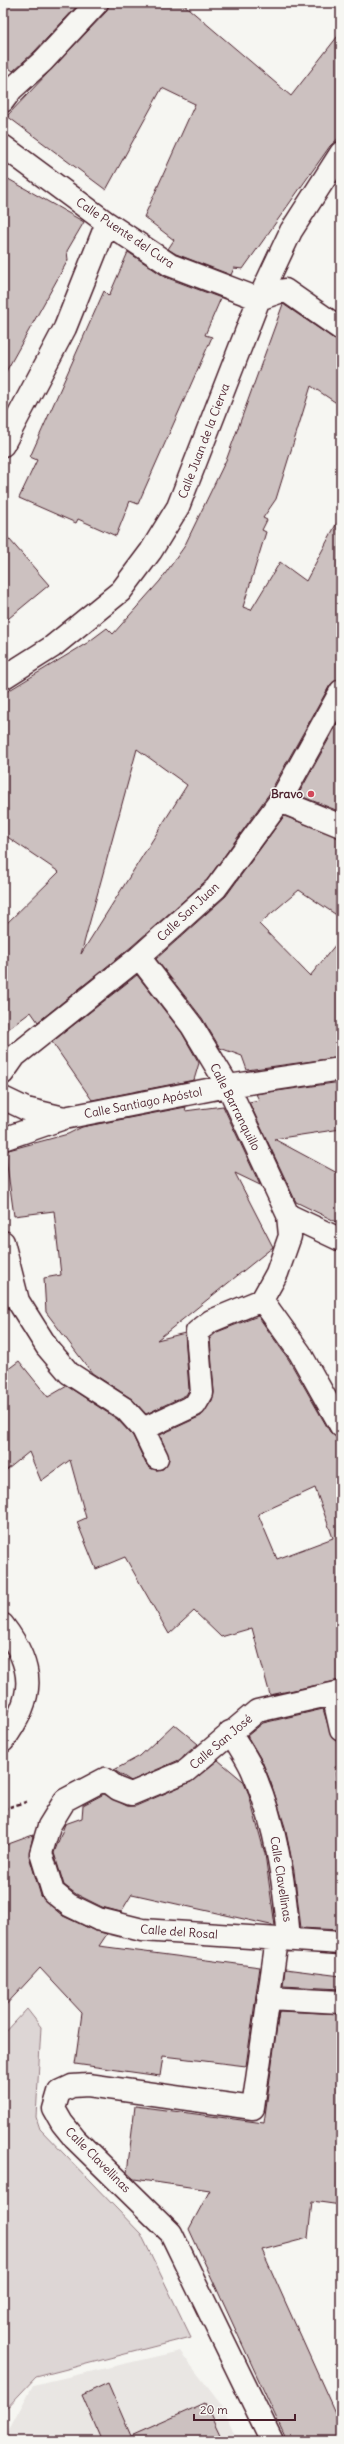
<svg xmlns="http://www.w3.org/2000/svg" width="344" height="2444" viewBox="0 0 344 2444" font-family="Delius,sans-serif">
<rect width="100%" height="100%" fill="#f6f6f2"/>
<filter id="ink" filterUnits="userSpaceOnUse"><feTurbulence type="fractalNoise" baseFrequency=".025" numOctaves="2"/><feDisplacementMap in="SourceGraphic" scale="8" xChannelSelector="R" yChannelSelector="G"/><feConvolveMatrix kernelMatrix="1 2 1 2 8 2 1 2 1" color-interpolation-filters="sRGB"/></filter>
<g filter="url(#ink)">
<path fill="#e9e6e3" d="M 180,2351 L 222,2406 L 237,2441 L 3,2441 L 33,2385 Z"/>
<path fill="#ddd6d5" stroke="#947a80" d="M 27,2009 L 41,2027 L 36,2117 L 40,2129 L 141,2234 L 191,2337 L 36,2377 L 3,2412 L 3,2035 Z"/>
<path fill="#ccc1c0" stroke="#4a1f2b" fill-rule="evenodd" d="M 3,3 L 80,3 L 34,52 L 13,71 L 3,64 Z
M 109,3 L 182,3 L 291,96 L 341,32 L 341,136 L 330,146 L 243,269 L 234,268 L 231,275 L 176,254 L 168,249 L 174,240 L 144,217 L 195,104 L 162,88 L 106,190 L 7,116 L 106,12 Z
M 3,176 L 84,222 L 67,251 L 68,260 L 3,377 Z
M 128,252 L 165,277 L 221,298 L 205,335 L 212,337 L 138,504 L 130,501 L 116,536 L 78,519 L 76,523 L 19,498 L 37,460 L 30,457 L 104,291 L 109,296 Z
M 283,304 L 334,339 L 341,342 L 341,406 L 311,386 L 276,499 L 263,518 L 267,520 L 262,530 L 266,532 L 243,607 L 251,610 L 280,562 L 306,581 L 341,515 L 341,679 L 330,685 L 269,794 L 207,880 L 131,947 L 38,1022 L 31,1012 L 3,1033 L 3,927 L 59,872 L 3,834 L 3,694 L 87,643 L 107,628 L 113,634 L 160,581 L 184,547 L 227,458 ZM 137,749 L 187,785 L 81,954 Z
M 3,532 L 49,585 L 3,623 Z
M 341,717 L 341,812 L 298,795 Z
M 284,816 L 341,838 L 341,918 L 299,890 L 259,924 L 310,976 L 341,938 L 341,1057 L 247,1070 L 242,1056 L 220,1048 L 202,1018 L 156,959 L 226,896 Z
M 137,975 L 182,1033 L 199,1063 L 194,1080 L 92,1100 L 52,1042 Z
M 341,1082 L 341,1129 L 274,1139 L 341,1175 L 341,1224 L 296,1202 L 249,1102 L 259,1100 L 256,1094 Z
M 223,1106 L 260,1185 L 235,1173 L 273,1247 L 157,1340 L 185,1333 L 189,1390 L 186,1395 L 146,1414 L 132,1399 L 92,1373 L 46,1312 L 44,1278 L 61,1275 L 54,1211 L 14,1216 L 5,1151 L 68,1134 L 82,1127 L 186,1107 L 185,1111 Z
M 258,1316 L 289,1360 L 330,1432 L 341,1439 L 341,1680 L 270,1695 L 252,1628 L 221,1637 L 194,1611 L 169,1634 L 125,1557 L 96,1569 L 77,1522 L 86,1518 L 70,1460 L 41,1481 L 29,1452 L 3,1473 L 3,1373 L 19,1361 L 48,1397 L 67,1386 L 117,1419 L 133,1436 L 146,1464 L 156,1470 L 163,1469 L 169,1459 L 160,1435 L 201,1416 L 213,1399 L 214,1392 L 210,1338 L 217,1332 ZM 315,1488 L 333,1538 L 277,1559 L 258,1514 Z
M 323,1709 L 332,1738 L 341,1742 L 341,1766 L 335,1767 L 341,1831 L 341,1930 L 301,1928 L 294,1871 L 285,1827 L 271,1783 L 262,1761 L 247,1736 L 263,1723 Z
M 174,1724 L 198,1744 L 179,1760 L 131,1781 L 114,1770 L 140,1756 Z
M 218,1760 L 243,1781 L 248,1792 L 265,1854 L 275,1926 L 132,1894 L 121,1912 L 102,1907 L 76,1894 L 64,1885 L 54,1853 L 65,1824 L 82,1818 L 83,1805 L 104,1794 L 127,1806 L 136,1806 L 191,1782 Z
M 33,1835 L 29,1856 L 41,1896 L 63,1916 L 93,1930 L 107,1934 L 99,1946 L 260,1967 L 246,2066 L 163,2056 L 160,2076 L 75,2064 L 82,2013 L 40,1968 L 3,2008 L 3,1846 Z
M 285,1969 L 341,1976 L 341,1989 L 283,1986 Z
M 279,2011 L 341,2014 L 341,2205 L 312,2201 L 308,2238 L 262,2250 L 341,2426 L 341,2441 L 287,2441 L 189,2229 L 210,2190 L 134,2179 L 127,2173 L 135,2106 L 264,2123 Z
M 108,2383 L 131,2436 L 205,2403 L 223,2441 L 102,2441 L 82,2395 Z"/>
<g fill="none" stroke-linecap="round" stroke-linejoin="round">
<g stroke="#4a1f2b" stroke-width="25">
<path id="minor" d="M 3,101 L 12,89 L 43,61 L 97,3
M 3,146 L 107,223 L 170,265 L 259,299 L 285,290 L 341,329
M 3,445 L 65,328 L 107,223
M 3,678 L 52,647 L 121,591 L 151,551 L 178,507 L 259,299 L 291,231 L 341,153
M 280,801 L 341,826
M 139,957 L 192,1026 L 228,1086 L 288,1215 L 341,1240
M 3,1073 L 15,1056 L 139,957 L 216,888 L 280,801 L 341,691
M 3,1098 L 26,1109 L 64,1118
M 3,1139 L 64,1118 L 228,1086 L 341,1069
M 3,1242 L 18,1301 L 47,1347 L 69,1373 L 125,1409 L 143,1429 L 157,1458
M 262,1300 L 300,1353 L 341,1426
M 143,1429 L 195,1405 L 202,1393 L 197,1332 L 211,1321 L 262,1300 L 277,1273 L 290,1236 L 288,1215
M 3,1625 C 36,1668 35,1698 3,1741
M 341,1692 L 257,1711 L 186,1771 L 131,1794 L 118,1789 L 105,1779 L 65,1800 L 49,1826 L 41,1853 L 53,1892 L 69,1905 L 98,1919 L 142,1930 L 341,1943
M 333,1694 L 341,1730
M 230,1732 C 237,1743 245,1755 251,1767 C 276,1822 284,1880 289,1939
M 268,1998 L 341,2002
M 272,2441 L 171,2233 L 75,2139 L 62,2123 L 54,2109 L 59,2092 L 72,2086 L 88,2085 L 253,2108 L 277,1939"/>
</g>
<path stroke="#4a1f2b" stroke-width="2.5" stroke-dasharray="4 3" stroke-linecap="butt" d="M 3,1809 L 29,1801"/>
<use href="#minor" stroke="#f6f6f2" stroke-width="22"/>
</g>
</g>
<circle fill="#d1495b" stroke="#f6f6f2" stroke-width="1.5" cx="311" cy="794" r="4"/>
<g text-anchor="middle" stroke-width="3" stroke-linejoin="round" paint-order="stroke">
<g font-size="12" fill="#4a1f2b" stroke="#f6f6f2">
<text transform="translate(125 233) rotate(34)" y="4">Calle Puente del Cura</text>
<text transform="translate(204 441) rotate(-69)" y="4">Calle Juan de la Cierva</text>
<text transform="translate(188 912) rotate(-43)" y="4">Calle San Juan</text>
<text transform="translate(143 1103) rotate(-11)" y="4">Calle Santiago Apóstol</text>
<text transform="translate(235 1107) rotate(63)" y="4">Calle Barranquillo</text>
<text transform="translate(221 1742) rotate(-40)" y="4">Calle San José</text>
<text transform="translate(281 1879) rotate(81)" y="4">Calle Clavellinas</text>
<text transform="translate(179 1932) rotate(4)" y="4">Calle del Rosal</text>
<text transform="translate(98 2160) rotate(45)" y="4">Calle Clavellinas</text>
</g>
<g font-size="12" font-weight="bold" fill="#4a1f2b" stroke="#f6f6f2" text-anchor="end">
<text x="303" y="798">Bravo</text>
</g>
</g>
<rect width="344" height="2444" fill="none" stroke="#f6f6f2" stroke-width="16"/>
<rect x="8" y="8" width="328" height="2428" fill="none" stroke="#4a1f2b" stroke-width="1.5" filter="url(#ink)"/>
<path d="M194 2414v6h101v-6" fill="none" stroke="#4a1f2b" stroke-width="2"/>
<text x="200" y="2414" font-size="12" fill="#4a1f2b" stroke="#f6f6f2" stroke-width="3" paint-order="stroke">20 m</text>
</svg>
